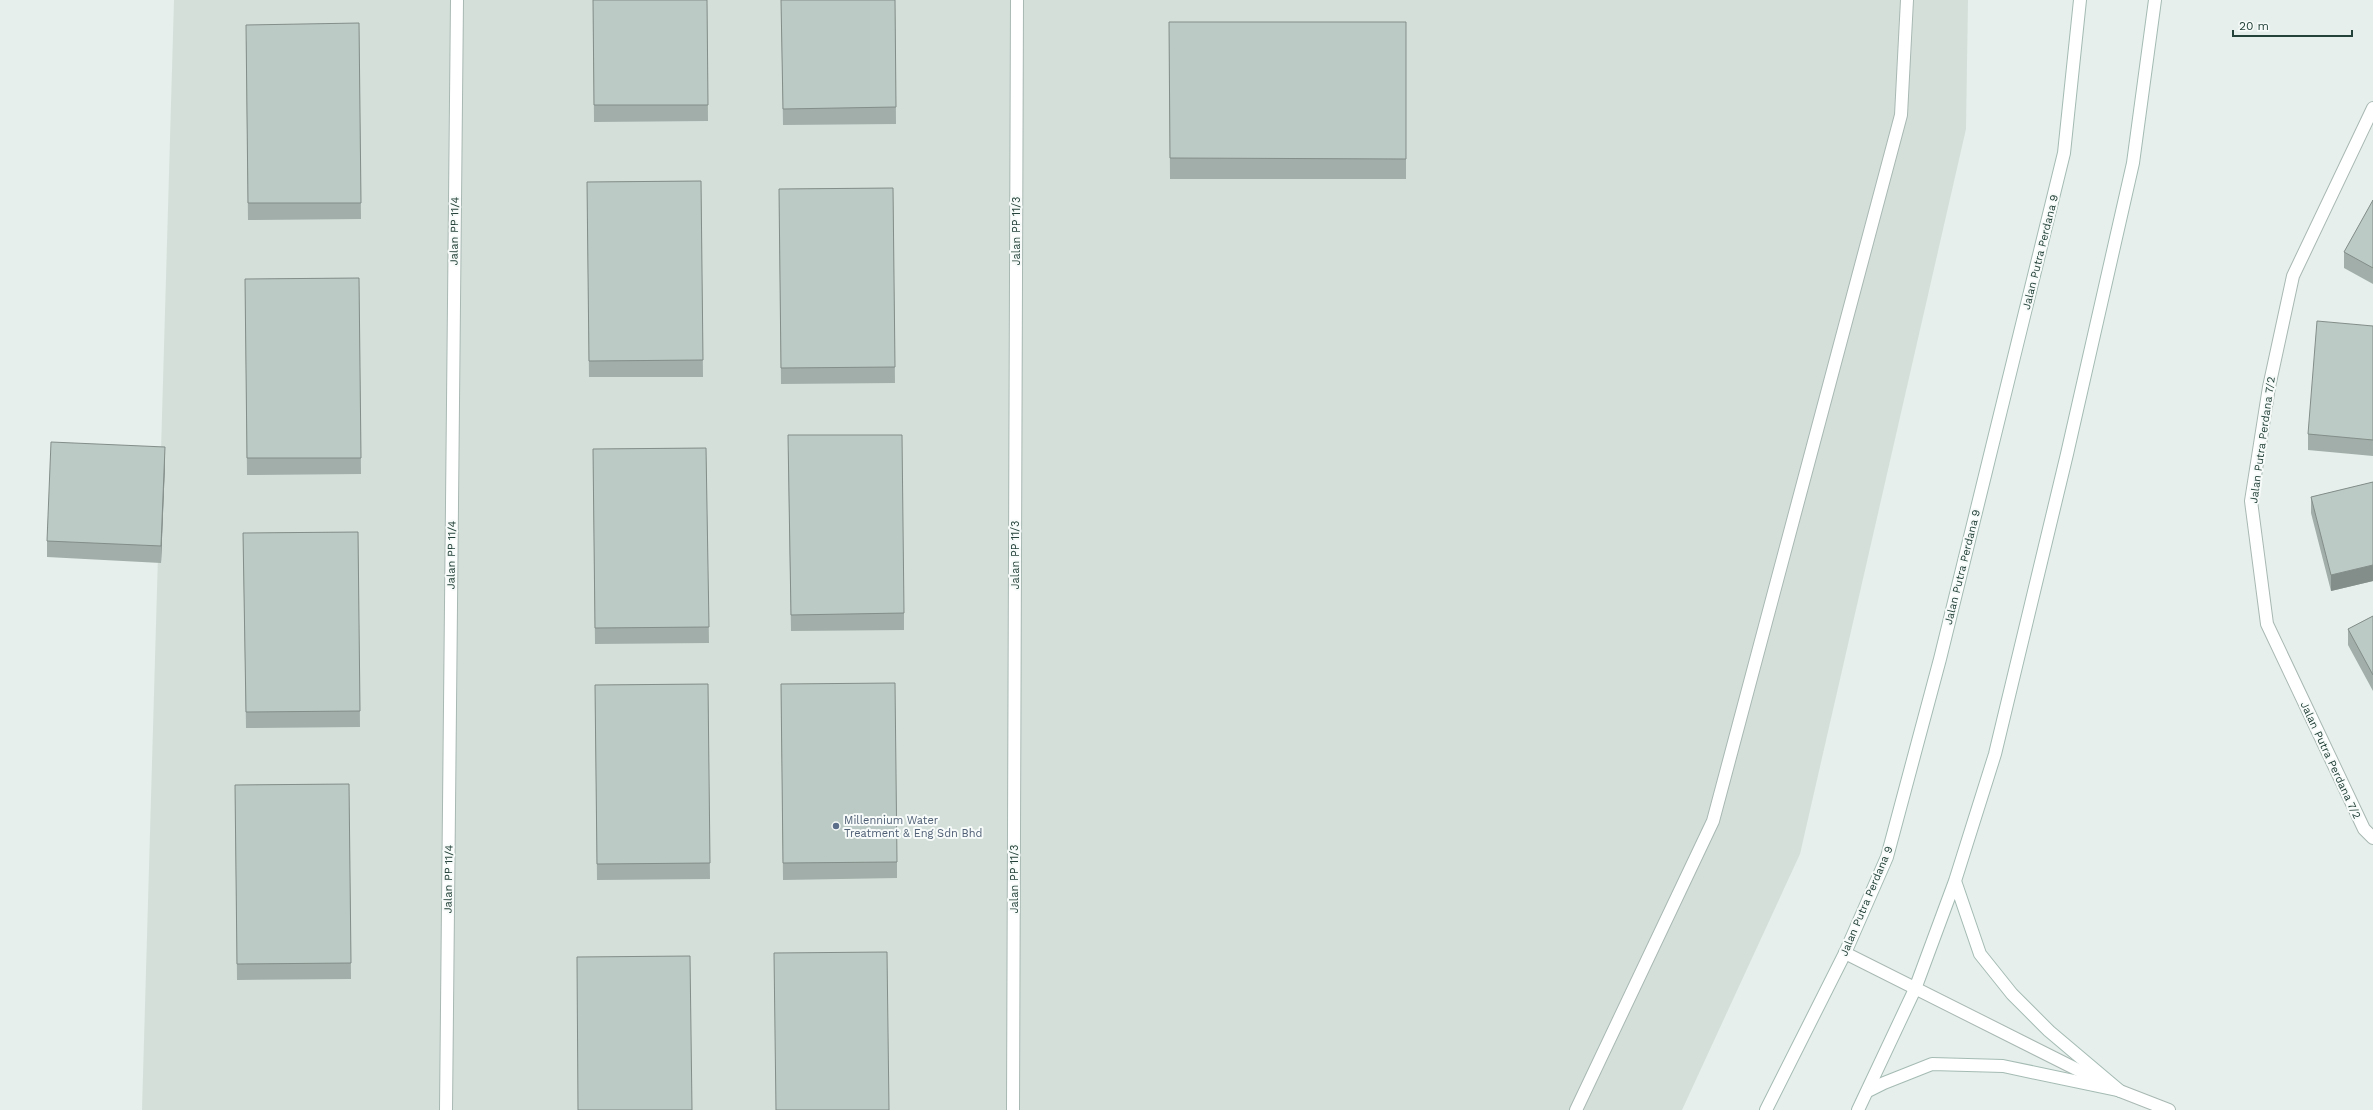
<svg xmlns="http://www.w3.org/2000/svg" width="2373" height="1110" viewBox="0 0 2373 1110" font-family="'Work Sans',sans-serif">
<rect width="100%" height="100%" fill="#e6efeb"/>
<path fill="#d4dfda" d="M 174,0 L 1968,0 L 1966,129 L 1800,854 L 1682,1110 L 142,1110 Z"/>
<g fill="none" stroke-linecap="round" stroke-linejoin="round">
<g stroke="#a8b8b2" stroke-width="14">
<path id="street" d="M 2373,108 L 2293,276 L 2269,387 L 2251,501 L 2267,624 L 2364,829 L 2373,838
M 1845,953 L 2120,1091 L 2169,1110
M 446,1110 L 457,0
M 1013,1110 L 1017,0
M 1576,1110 L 1713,821 L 1901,115 L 1907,0"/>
</g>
<g stroke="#a4bbb3" stroke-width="14">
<path id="secondary" d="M 1955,881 L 1980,954 L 2012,994 L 2049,1031 L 2120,1091
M 1868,1091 L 1884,1083 L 1932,1064 L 2003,1066 L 2117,1090
M 1766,1110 L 1845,953 L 1887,857 L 1940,659 L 2064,153 L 2080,0
M 1858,1110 L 1915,989 L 1955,881 L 1995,754 L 2067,454 L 2133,163 L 2155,0"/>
</g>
<use href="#street" stroke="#fff" stroke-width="12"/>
<use href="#secondary" stroke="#fff" stroke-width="12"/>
</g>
<path fill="#a1aea9" d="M 593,0 L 707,0 L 708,121 L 594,122 Z
M 781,0 L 895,0 L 896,124 L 783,125 Z
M 1169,22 L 1406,22 L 1406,179 L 1170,179 Z
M 359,23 L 361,219 L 248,220 L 246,41 Z
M 701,181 L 703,377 L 589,377 L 587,182 Z
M 893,188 L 895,383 L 781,384 L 779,189 Z
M 2373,200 L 2373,284 L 2344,268 L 2344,252 Z
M 359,278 L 361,474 L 247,475 L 245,279 Z
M 2373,326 L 2373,456 L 2308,450 L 2308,434 Z
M 706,448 L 709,643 L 595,644 L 593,449 Z
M 788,452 L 904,613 L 904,630 L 791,631 Z
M 165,464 L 161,563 L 47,557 L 47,541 Z
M 2373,482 L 2373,581 L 2331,591 L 2311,513 L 2311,497 Z
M 358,532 L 360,727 L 246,728 L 243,533 Z
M 2373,616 L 2373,691 L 2348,645 L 2348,629 Z
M 708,684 L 710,879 L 597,880 L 595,685 Z
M 781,684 L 897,862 L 897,878 L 783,880 Z
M 349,784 L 351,979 L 237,980 L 235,785 Z"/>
<path fill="#838d89" d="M 165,447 L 165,464 L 161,563 L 161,546 Z
M 2373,565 L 2373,581 L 2331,591 L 2331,575 Z"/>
<path fill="#bbcac4" stroke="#838d89" d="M 593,0 L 707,0 L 708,105 L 594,105 Z
M 781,0 L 895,0 L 896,107 L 783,109 Z
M 1169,22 L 1406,22 L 1406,159 L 1170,158 Z
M 359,23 L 361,203 L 248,203 L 246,25 Z
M 701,181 L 703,360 L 589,361 L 587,182 Z
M 893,188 L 895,367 L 781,368 L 779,189 Z
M 2373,200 L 2373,268 L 2344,252 Z
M 359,278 L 361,458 L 247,458 L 245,279 Z
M 2317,321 L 2373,326 L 2373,440 L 2308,434 Z
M 788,435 L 902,435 L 904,613 L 791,615 Z
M 51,442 L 165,447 L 161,546 L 47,541 Z
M 706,448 L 709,627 L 595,628 L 593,449 Z
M 2373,482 L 2373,565 L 2331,575 L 2311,497 Z
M 358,532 L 360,711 L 246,712 L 243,533 Z
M 2373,616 L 2373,675 L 2348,629 Z
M 895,683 L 897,862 L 783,863 L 781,684 Z
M 708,684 L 710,863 L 597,864 L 595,685 Z
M 349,784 L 351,963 L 237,964 L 235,785 Z
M 887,952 L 889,1110 L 776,1110 L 774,953 Z
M 690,956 L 692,1110 L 578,1110 L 577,957 Z"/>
<circle fill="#5c6f8a" stroke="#f7fbf9" stroke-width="1.5" cx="836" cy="826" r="4"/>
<g text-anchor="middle" stroke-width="4" stroke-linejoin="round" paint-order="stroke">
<g font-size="11" fill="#24423a" stroke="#f7fbf9">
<text transform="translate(454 231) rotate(-89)" y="4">Jalan PP 11/4</text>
<text transform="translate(1016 231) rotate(-90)" y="4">Jalan PP 11/3</text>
<text transform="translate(2040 252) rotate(-76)" y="4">Jalan Putra Perdana 9</text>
<text transform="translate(2262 440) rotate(-82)" y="4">Jalan Putra Perdana 7/2</text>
<text transform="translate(451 555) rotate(-89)" y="4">Jalan PP 11/4</text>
<text transform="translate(1015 555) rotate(-90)" y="4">Jalan PP 11/3</text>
<text transform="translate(1962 567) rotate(-76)" y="4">Jalan Putra Perdana 9</text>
<text transform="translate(2331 760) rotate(65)" y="4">Jalan Putra Perdana 7/2</text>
<text transform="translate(448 879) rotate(-89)" y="4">Jalan PP 11/4</text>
<text transform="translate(1014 879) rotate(-90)" y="4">Jalan PP 11/3</text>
<text transform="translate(1866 901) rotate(-67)" y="4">Jalan Putra Perdana 9</text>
</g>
<g font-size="11" fill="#4e5e75" stroke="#f7fbf9" text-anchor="start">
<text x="844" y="824">Millennium Water<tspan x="844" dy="13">Treatment &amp; Eng Sdn Bhd</tspan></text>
</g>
</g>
<path d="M2233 30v6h119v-6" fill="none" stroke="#24423a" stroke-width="2"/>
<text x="2239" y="30" font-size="12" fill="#24423a" stroke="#f7fbf9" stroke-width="3" paint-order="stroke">20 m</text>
</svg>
